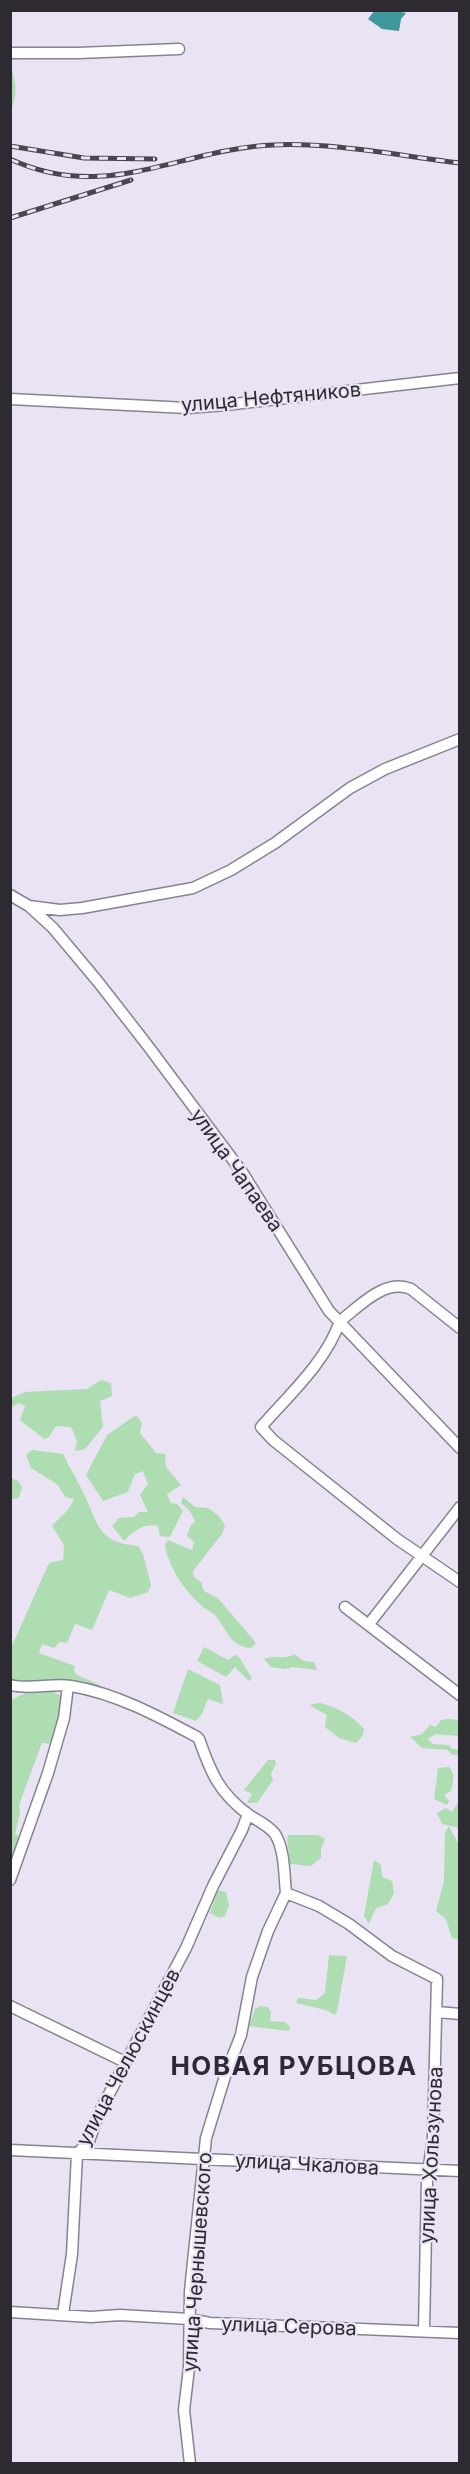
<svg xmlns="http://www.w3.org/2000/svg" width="470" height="2474" viewBox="0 0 470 2474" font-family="Inter,sans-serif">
<rect width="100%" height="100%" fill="#e9e3f4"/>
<path fill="#adddb1" d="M 11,69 C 17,81 17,98 11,110 Z
M 101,1380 L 111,1383 L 112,1396 L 100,1401 L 103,1427 L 85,1449 L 75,1451 L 77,1441 L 71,1427 L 56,1426 L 49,1437 L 44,1439 L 20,1420 L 25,1406 L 18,1403 L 11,1408 L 11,1398 L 25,1392 L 87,1389 Z
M 136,1415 L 142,1423 L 140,1433 L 156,1453 L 165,1454 L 166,1467 L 181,1485 L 167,1494 L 171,1503 L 177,1504 L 183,1511 L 170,1537 L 160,1536 L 158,1526 C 143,1523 134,1531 124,1541 L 112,1526 L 119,1518 L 134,1517 L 139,1512 L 148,1512 L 140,1495 L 148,1484 L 143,1471 L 135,1474 L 128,1492 L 103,1501 L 86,1475 L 107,1435 Z
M 32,1450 L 63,1454 C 69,1467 77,1479 83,1492 C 99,1524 96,1542 138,1546 L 143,1554 L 151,1585 L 148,1592 L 130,1598 L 109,1590 L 92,1630 L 75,1624 L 67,1643 L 60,1642 L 54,1648 L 42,1644 L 39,1653 L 75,1666 L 74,1671 L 77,1675 L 100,1685 L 98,1688 L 62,1679 L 28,1685 L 22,1680 L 17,1684 L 11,1682 L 11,1648 L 49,1563 L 63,1560 L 64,1545 L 52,1526 C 60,1516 69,1512 74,1499 L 65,1497 L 58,1485 L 31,1468 L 26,1455 Z
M 11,1478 L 18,1481 L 22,1487 L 19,1498 L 11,1499 Z
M 183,1497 L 195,1507 L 208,1508 L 218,1515 L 225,1525 L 222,1534 L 193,1571 L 194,1577 L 201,1582 L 204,1591 L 218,1598 L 256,1643 L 251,1648 C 229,1646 228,1630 215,1615 C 212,1612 207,1610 203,1607 C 186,1592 169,1569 165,1545 L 168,1540 L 192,1550 L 194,1542 L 187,1536 L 191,1525 L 195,1522 L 190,1511 L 181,1503 Z
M 204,1647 L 228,1660 L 235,1655 L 239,1657 L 252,1678 L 249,1681 L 235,1667 L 226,1677 L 197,1661 Z
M 294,1654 L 304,1661 L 314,1662 L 317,1670 L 292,1667 L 285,1669 L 271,1667 L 264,1659 C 275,1654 282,1661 294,1654 Z
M 188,1669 L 220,1685 L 223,1704 L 208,1699 L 202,1714 L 196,1721 L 173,1713 Z
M 50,1690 L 63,1697 L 54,1744 L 42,1743 L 19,1805 L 20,1812 L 15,1834 L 20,1837 L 11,1870 L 11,1700 L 29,1691 Z
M 320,1703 C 339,1708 351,1715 364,1729 L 363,1735 L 356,1743 L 339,1738 L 325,1727 L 327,1715 L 309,1705 Z
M 448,1719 L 459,1720 L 459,1736 L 436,1734 L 428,1739 L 433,1744 L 448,1745 L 453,1749 L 459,1749 L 459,1756 L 451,1754 L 448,1750 L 422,1748 L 410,1737 L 422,1734 L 430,1725 L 436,1727 L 441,1720 Z
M 268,1760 L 275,1760 L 276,1763 L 271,1774 L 273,1780 L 257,1803 L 247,1803 L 252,1794 L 244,1790 Z
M 449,1767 C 456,1774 453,1782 451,1791 L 444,1795 L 449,1801 L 447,1805 L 434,1799 L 438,1768 Z
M 459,1796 L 459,1828 L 442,1824 L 437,1813 L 446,1808 L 452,1812 L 458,1803 Z
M 449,1826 L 459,1845 L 459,1940 L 452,1938 L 446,1919 L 436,1911 L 444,1881 L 445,1833 Z
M 288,1835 L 318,1835 L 325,1839 L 321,1849 L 321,1858 L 311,1866 L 290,1864 C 290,1853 286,1845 288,1835 Z
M 374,1860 L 381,1865 L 382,1877 L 392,1881 L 394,1893 L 388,1904 L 376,1908 L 369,1924 L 364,1916 Z
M 218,1890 L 226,1892 L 229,1905 L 225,1916 L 220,1918 L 210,1913 Z
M 329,1955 L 347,1956 L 337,2011 L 335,2015 L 326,2010 L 296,2003 L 298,1998 L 316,2000 L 325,1993 Z
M 260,2006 L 268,2007 L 271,2012 L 270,2021 L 285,2022 L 290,2027 L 289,2031 L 249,2026 L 255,2009 Z"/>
<path fill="#3f999c" d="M 375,10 L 396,11 L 406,13 L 401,19 L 399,31 L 382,29 L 368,19 Z"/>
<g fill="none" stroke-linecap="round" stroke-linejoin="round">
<g stroke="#878291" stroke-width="13">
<path id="street" d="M 10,53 L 78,53 L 179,49
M 10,399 L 187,408 L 226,405 L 460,378
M 10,895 L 29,906 L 53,928 L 99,983 L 148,1046 L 242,1172 L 329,1311 L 460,1448
M 29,906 L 60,910 L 82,908 L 193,888 L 231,870 L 275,843 L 350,788 L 385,769 L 460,739
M 340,1321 C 326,1362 289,1395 261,1427 L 273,1440 L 397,1539 L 460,1582
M 340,1321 C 359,1307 384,1278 411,1289 L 460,1328
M 345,1607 L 460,1695
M 369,1624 L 460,1507
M 10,1685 C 31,1690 51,1683 71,1686 C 115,1693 158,1716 197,1737 L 199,1739 C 211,1773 219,1793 249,1815 C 258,1821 268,1825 275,1834 C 285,1850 284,1875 286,1893 L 319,1906 L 349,1924 L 392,1956 L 437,1979 L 433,2138 L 427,2180 L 424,2331
M 10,1880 L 48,1773 L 64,1718 L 68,1686
M 10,2006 L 125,2062
M 438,2012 L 460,2014
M 10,2150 L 460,2171
M 10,2312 L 91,2317 L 120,2315 L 189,2319 L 210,2323 L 460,2333
M 63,2314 L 72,2254 L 77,2154 L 89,2141 L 99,2113 L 186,1948 L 213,1886 L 242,1830 L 248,1814
M 190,2464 L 184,2410 L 189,2368 L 190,2291 L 206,2138 L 226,2073 L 241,2035 L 252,1977 L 268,1931 L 286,1893"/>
</g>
<use href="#street" stroke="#fff" stroke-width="10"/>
<g stroke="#4a464f" stroke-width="5">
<path id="rail" d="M 10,146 L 84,158 L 155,159
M 10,159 C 107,204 178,149 273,145 C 332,142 400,156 460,163
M 10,218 L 131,180"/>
</g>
<use href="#rail" stroke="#e9e3f4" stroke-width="3" stroke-dasharray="9" stroke-linecap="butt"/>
</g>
<g text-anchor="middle" stroke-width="4.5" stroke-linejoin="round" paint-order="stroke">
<g font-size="20" fill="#2d2a31" stroke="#e9e3f4">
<text transform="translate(271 397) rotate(-5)" y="7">улица Нефтяников</text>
<text transform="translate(237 1170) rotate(55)" y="7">улица Чапаева</text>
<text transform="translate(128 2057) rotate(-62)" y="7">улица Челюскинцев</text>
<text transform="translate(431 2155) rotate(-87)" y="7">улица Хользунова</text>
<text transform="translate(307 2164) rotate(3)" y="7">улица Чкалова</text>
<text transform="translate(197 2262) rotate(-86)" y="7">улица Чернышевского</text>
<text transform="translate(289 2326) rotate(2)" y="7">улица Серова</text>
</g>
<g font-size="26" font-weight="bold" letter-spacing="1.5" fill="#2e2936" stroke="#e9e3f4">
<text x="294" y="2075">НОВАЯ РУБЦОВА</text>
</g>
</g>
<rect width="470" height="2474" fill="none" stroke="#2d2a31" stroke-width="24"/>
</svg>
